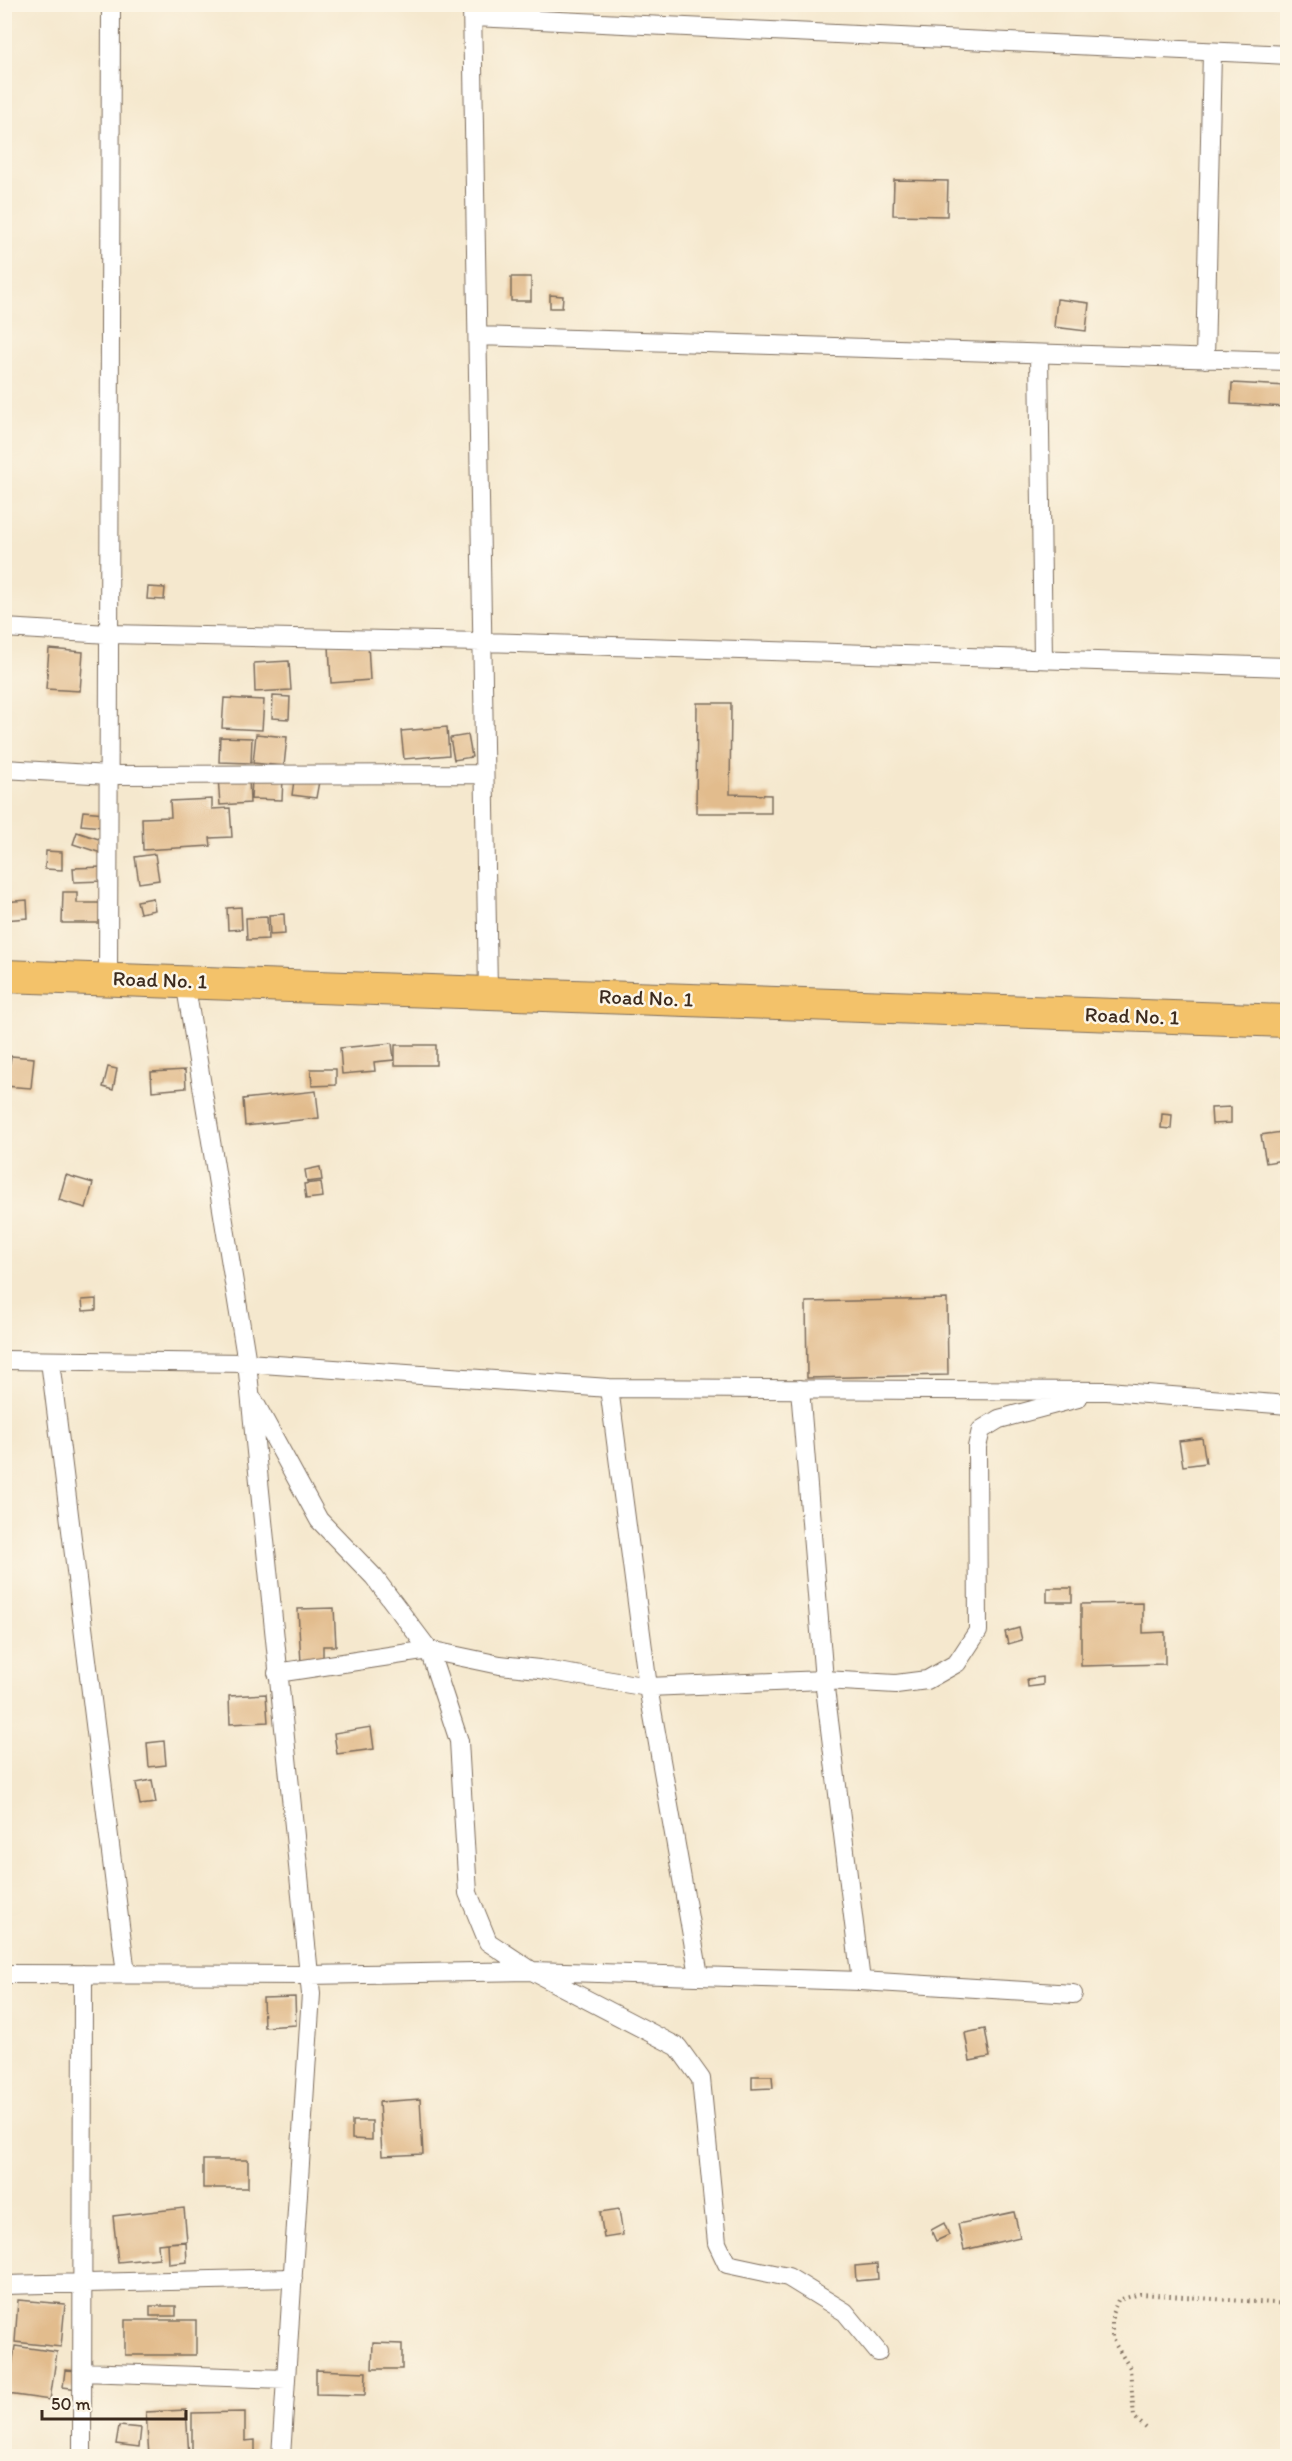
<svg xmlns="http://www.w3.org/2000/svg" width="1292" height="2461" viewBox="0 0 1292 2461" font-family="Itim,sans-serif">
<rect width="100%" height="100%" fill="#fcf5e5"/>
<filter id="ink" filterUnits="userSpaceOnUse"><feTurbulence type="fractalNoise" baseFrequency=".0167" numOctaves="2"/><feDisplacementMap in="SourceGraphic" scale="12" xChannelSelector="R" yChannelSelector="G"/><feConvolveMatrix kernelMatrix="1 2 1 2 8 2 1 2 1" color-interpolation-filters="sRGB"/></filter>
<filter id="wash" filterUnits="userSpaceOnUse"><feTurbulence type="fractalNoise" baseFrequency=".008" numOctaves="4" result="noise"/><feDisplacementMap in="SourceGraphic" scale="24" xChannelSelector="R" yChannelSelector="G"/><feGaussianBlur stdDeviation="1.35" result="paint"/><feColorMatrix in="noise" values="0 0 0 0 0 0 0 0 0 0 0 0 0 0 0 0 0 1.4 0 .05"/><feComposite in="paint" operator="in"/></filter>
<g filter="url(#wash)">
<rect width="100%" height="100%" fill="#f5e8ce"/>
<g id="blocks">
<path fill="#e2bc8d" d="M 894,180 L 948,181 L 947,216 L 893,215 Z
M 511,277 L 531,277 L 531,301 L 511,301 Z
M 550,295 L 563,296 L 562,308 L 550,308 Z
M 1057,299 L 1089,303 L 1086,331 L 1054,327 Z
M 1232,383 L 1288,386 L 1288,407 L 1231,404 Z
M 148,587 L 165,588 L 164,600 L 147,599 Z
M 368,644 L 370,680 L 331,683 L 329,646 Z
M 49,649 L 83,652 L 80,691 L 46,689 Z
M 289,661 L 291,690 L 255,692 L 254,663 Z
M 273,696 L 290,697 L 289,719 L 272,718 Z
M 224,698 L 264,700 L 262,730 L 222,728 Z
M 697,703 L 731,703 L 730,794 L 771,795 L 771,813 L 696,813 Z
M 447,727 L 449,755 L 404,759 L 401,731 Z
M 256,734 L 287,737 L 284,766 L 253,763 Z
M 468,735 L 472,757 L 454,760 L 450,738 Z
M 220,737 L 252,738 L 251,763 L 219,762 Z
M 295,773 L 320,776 L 316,798 L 292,795 Z
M 249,776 L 250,803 L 220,805 L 218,777 Z
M 252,778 L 283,778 L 282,800 L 251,799 Z
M 212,799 L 212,809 L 230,808 L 232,837 L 210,838 L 211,846 L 143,850 L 142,818 L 171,817 L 170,801 Z
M 83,811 L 105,813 L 103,827 L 81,825 Z
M 77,832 L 105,841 L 101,853 L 73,844 Z
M 46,851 L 62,852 L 62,870 L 45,869 Z
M 155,854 L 159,880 L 139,883 L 135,857 Z
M 103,867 L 103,881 L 74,882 L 73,868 Z
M 63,892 L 77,892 L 77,903 L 111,903 L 111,923 L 62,923 Z
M 153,898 L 155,910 L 140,913 L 137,901 Z
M 27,900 L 28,918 L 4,920 L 4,902 Z
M 241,907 L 242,929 L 228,930 L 227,908 Z
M 284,914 L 285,934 L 270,935 L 269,915 Z
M 267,917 L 268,939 L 247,940 L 246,918 Z
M 392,1043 L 394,1060 L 374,1062 L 375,1071 L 342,1074 L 340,1048 Z
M 395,1045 L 436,1045 L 436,1065 L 395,1065 Z
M 11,1056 L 34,1058 L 31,1088 L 4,1086 L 4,1063 L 10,1063 Z
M 108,1067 L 117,1069 L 113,1090 L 103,1087 Z
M 311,1069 L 336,1069 L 336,1085 L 312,1086 Z
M 185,1070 L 186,1088 L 152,1091 L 151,1072 Z
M 316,1091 L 319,1118 L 245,1126 L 243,1099 Z
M 1231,1107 L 1231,1123 L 1212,1124 L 1211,1108 Z
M 1162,1114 L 1172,1115 L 1171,1129 L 1161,1128 Z
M 1288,1131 L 1288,1159 L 1266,1163 L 1261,1135 Z
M 320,1167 L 322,1180 L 307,1182 L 305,1170 Z
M 66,1175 L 93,1183 L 86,1208 L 59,1200 Z
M 321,1182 L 323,1197 L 306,1199 L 304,1184 Z
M 96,1299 L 96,1310 L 83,1311 L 82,1300 Z
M 947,1299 L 948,1375 L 807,1378 L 806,1302 Z
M 1202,1438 L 1206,1463 L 1183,1466 L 1179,1441 Z
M 1047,1588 L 1072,1588 L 1072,1602 L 1047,1602 Z
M 1143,1603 L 1143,1633 L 1165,1632 L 1165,1664 L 1081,1666 L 1081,1604 Z
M 334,1608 L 336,1646 L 323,1646 L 323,1662 L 301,1663 L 298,1609 Z
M 1019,1628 L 1022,1640 L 1008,1644 L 1005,1632 Z
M 1043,1677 L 1043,1685 L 1028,1687 L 1027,1679 Z
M 266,1694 L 268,1722 L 230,1724 L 229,1696 Z
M 371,1727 L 374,1749 L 337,1754 L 334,1733 Z
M 164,1741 L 166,1765 L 149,1767 L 147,1743 Z
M 152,1780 L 156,1803 L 140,1805 L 136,1783 Z
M 295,1997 L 296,2025 L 264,2027 L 263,1998 Z
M 985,2029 L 990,2057 L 970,2061 L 965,2033 Z
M 752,2076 L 772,2076 L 773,2088 L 752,2089 Z
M 420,2099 L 423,2154 L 382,2156 L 379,2102 Z
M 352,2121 L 372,2121 L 372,2140 L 352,2139 Z
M 203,2160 L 248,2160 L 248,2188 L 203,2188 Z
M 184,2208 L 187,2241 L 158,2244 L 159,2258 L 118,2262 L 113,2216 Z
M 619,2209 L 623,2235 L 604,2238 L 600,2212 Z
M 1014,2212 L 1020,2237 L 964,2250 L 958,2224 Z
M 944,2223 L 949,2235 L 936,2241 L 931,2230 Z
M 186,2242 L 187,2262 L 169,2264 L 168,2243 Z
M 877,2264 L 878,2279 L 856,2281 L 855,2266 Z
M 18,2300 L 65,2304 L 61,2347 L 15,2342 Z
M 150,2306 L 176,2306 L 176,2316 L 150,2316 Z
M 125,2320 L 196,2320 L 196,2355 L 125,2355 Z
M 373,2343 L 402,2344 L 402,2369 L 372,2369 Z
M 15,2346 L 57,2352 L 50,2400 L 8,2394 Z
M 65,2370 L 80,2371 L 78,2389 L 63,2387 Z
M 316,2370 L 366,2372 L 365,2395 L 316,2394 Z
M 186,2410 L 189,2456 L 149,2456 L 146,2412 Z
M 245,2412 L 245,2441 L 255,2440 L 255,2456 L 192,2456 L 192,2413 Z
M 119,2426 L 141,2428 L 139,2447 L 116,2444 Z"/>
</g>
</g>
<g filter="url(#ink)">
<use href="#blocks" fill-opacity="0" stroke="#7c6c5c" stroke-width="1.5"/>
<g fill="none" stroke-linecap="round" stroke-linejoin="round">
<g stroke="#7c6c5c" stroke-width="20">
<path id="minor" d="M 472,4 L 488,992
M 473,17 L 1288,55
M 478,336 L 1288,361
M 1039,354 L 1043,659
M 1205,359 L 1212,52
M 4,628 L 109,634 L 482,642 L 1288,667
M 4,769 L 109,775 L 484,774
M 108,978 L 111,4
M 185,981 L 247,1363 L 311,1994 L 281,2456
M 4,1360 L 247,1363 L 609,1388 L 1107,1391 L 1288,1405
M 50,1361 L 126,1974
M 609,1388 L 648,1687 L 699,1975
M 800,1389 L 824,1680 L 861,1981
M 254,1401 L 319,1520 L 374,1577 L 429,1650 L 459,1741 L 468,1893 L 488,1942 L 532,1971 L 678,2047 L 701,2079 L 717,2243 L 727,2264 L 788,2277 L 845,2312 L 878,2352
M 277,1673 L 429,1650 L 500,1665 L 539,1669 L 648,1687 L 824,1680 L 896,1684 L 927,1680 L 957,1663 L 978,1631 L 977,1447 L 981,1430 L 999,1419 L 1078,1398
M 4,1974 L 308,1975 L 532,1971 L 861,1981 L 1073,1994
M 4,2285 L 293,2278
M 82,2372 L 286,2379
M 82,2456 L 83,1974"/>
</g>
<g stroke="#7c6c5c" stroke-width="34">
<path id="trunk" d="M 4,976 L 1288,1021"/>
</g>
<path stroke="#7c6c5c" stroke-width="4" stroke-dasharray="1.5 4.5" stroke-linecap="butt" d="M 1146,2428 L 1134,2417 L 1130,2368 L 1112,2339 L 1112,2314 L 1118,2300 L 1140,2294 L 1288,2304"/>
<use href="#minor" stroke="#fff" stroke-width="18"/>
<use href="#trunk" stroke="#f3c26a" stroke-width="32"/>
</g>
</g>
<g text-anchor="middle" stroke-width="5" stroke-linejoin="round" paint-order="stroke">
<g font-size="21" fill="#3b2a1e" stroke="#fcf5e5">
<text transform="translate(160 980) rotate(2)" y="7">Road No. 1</text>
<text transform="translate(646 998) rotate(2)" y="7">Road No. 1</text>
<text transform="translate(1132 1016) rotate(2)" y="7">Road No. 1</text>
</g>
</g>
<rect width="1292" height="2461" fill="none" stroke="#fcf5e5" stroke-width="24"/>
<path d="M42 2410v9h144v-9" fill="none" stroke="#3b2a1e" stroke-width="3"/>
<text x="51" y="2410" font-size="18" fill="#3b2a1e" stroke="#fcf5e5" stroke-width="4.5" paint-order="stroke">50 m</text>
</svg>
